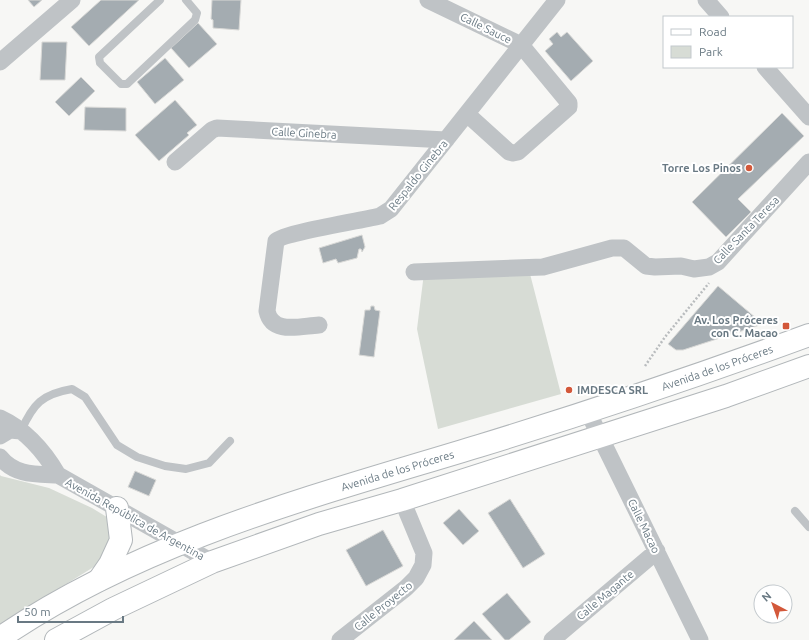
<svg xmlns="http://www.w3.org/2000/svg" width="809" height="640" viewBox="0 0 809 640" font-family="Ubuntu,sans-serif">
<rect width="100%" height="100%" fill="#f7f7f5"/>
<path fill="#d7dcd5" d="M 529,270 L 561,394 L 438,429 L 417,329 L 424,273 Z
M 0,475 L 1,476 L 49,488 L 92,508 L 110,519 L 115,530 L 105,560 L 0,625 Z"/>
<path fill="#a4acb1" stroke="#d9d9d7" d="M 28,0 L 42,0 L 34,7 Z
M 101,0 L 139,0 L 89,46 L 71,27 Z
M 212,0 L 241,0 L 239,30 L 213,28 L 213,20 L 211,19 Z
M 198,23 L 217,44 L 189,68 L 171,48 Z
M 557,32 L 561,37 L 567,32 L 593,61 L 571,81 L 545,51 L 553,44 L 549,39 Z
M 42,42 L 67,42 L 65,80 L 40,80 Z
M 165,58 L 184,80 L 155,104 L 137,82 Z
M 81,77 L 95,91 L 69,116 L 55,102 Z
M 175,100 L 197,125 L 187,133 L 189,135 L 159,161 L 135,135 Z
M 85,107 L 126,108 L 126,131 L 84,130 Z
M 782,113 L 804,136 L 738,199 L 751,212 L 726,237 L 692,202 Z
M 362,235 L 365,247 L 362,252 L 361,249 L 359,249 L 357,258 L 338,263 L 336,259 L 323,263 L 319,248 Z
M 718,286 L 763,324 L 683,350 L 676,350 L 668,344 Z
M 371,306 L 374,306 L 375,310 L 380,311 L 374,357 L 359,355 L 365,310 L 370,310 Z
M 135,471 L 156,480 L 149,496 L 128,487 Z
M 510,499 L 545,554 L 523,568 L 488,513 Z
M 459,509 L 479,531 L 463,545 L 443,523 Z
M 383,530 L 403,566 L 366,586 L 346,550 Z
M 507,593 L 531,622 L 509,640 L 505,640 L 482,614 Z
M 474,621 L 492,640 L 454,640 Z"/>
<g fill="none" stroke-linecap="round" stroke-linejoin="round">
<g stroke="#b2b7ba" stroke-width="24">
<g id="primary">
<path d="M 99,580 L 110,564 L 121,540 L 117,508"/>
<path id="s1" d="M 0,638 C 143,540 315,496 479,446 C 590,412 700,375 809,335"/>
<path d="M 56,640 L 113,609 L 212,562 L 319,524 L 402,500 L 726,396 L 809,366"/>
</g>
</g>
<path stroke="#b9bcbe" stroke-width="2.5" stroke-dasharray="2 2" stroke-linecap="butt" d="M 645,366 L 665,337 L 709,283"/>
<path stroke="#bfc3c6" stroke-width="8" d="M 160,0 L 99,57 L 100,63 L 121,84 L 127,84 L 195,20 L 197,13 L 186,0
M 21,431 C 33,404 42,394 72,389 L 85,397 L 117,445 L 137,457 L 165,466 L 186,469 L 209,463 L 230,441
M 795,511 L 809,527"/>
<path stroke="#bfc3c6" stroke-width="17" d="M 428,0 L 521,45 L 569,103 L 569,107 L 518,152 L 513,153 L 509,152 L 467,114
M 706,0 L 721,17
M 0,62 L 72,0
M 765,67 L 809,117
M 175,162 L 212,130 L 217,128 L 446,140
M 414,272 L 543,267 L 612,248 L 624,248 L 646,266 L 655,267 L 681,266 L 694,269 L 709,267 L 718,262 L 809,162
M 319,325 C 300,326 272,335 267,311 L 276,241 C 283,233 364,220 380,216 L 391,209 L 557,0
M 588,412 L 700,640
M 0,418 C 26,430 44,451 58,475
M 0,436 L 10,430 L 21,431
M 0,457 C 15,476 36,474 58,475 L 212,562
M 340,640 L 406,588 L 416,578 L 423,565 L 424,553 L 402,500
M 552,640 L 657,551"/>
<use href="#primary" stroke="#fff" stroke-width="22"/>
</g>
<g fill="#d3583a" stroke="#fff" stroke-width="1.5">
<circle cx="749" cy="168" r="4"/>
<rect x="782" y="322" width="8" height="8" rx="2"/>
<circle cx="569" cy="390" r="4"/>
</g>
<g text-anchor="middle" stroke-width="4" stroke-linejoin="round" paint-order="stroke">
<g font-size="11" fill="#697983" stroke="#fff">
<text transform="translate(486 28) rotate(26)" y="4">Calle Sauce</text>
<text transform="translate(304 133) rotate(3)" y="4">Calle Ginebra</text>
<text transform="translate(418 175) rotate(-51)" y="4">Respaldo Ginebra</text>
<text transform="translate(746 230) rotate(-46)" y="4">Calle Santa Teresa</text>
<text dy="4" stroke="none"><textPath href="#s1" startOffset="769">Avenida de los Próceres</textPath></text>
<text dy="4" stroke="none"><textPath href="#s1" startOffset="433">Avenida de los Próceres</textPath></text>
<text transform="translate(135 519) rotate(29)" y="4">Avenida República de Argentina</text>
<text transform="translate(644 526) rotate(64)" y="4">Calle Macao</text>
<text transform="translate(605 595) rotate(-40)" y="4">Calle Magante</text>
<text transform="translate(383 606) rotate(-39)" y="4">Calle Proyecto</text>
</g>
<g font-size="11" font-weight="bold" fill="#697983" stroke="#fff" text-anchor="end">
<text x="741" y="172">Torre Los Pinos</text>
<text x="778" y="324">Av. Los Próceres<tspan x="778" dy="13">con C. Macao</tspan></text>
<text x="577" y="394" text-anchor="start">IMDESCA SRL</text>
</g>
</g>
<rect x="663" y="16" width="130" height="52" fill="#ffffff" stroke="#c3c9cd"/>
<rect x="671" y="29" width="20" height="6" fill="#ffffff" stroke="#c3c9cd"/>
<text x="699" y="36" font-size="12" fill="#697983">Road</text>
<rect x="671" y="46" width="20" height="12" fill="#d7dcd5" stroke="#c3c9cd"/>
<text x="699" y="56" font-size="12" fill="#697983">Park</text>
<g transform="translate(773 604) rotate(319)"><circle r="19" fill="#ffffff" stroke="#c3c9cd"/>
<path d="M0-3L7 15L0 10L-7 15Z" fill="#d3583a"/>
<text y="-6" font-size="11" font-weight="bold" text-anchor="middle" fill="#697983">N</text>
</g>
<path d="M18 616v6h105v-6" fill="none" stroke="#697983" stroke-width="2"/>
<text x="24" y="616" font-size="12" fill="#697983" stroke="#ffffff" stroke-width="3" paint-order="stroke">50 m</text>
</svg>
